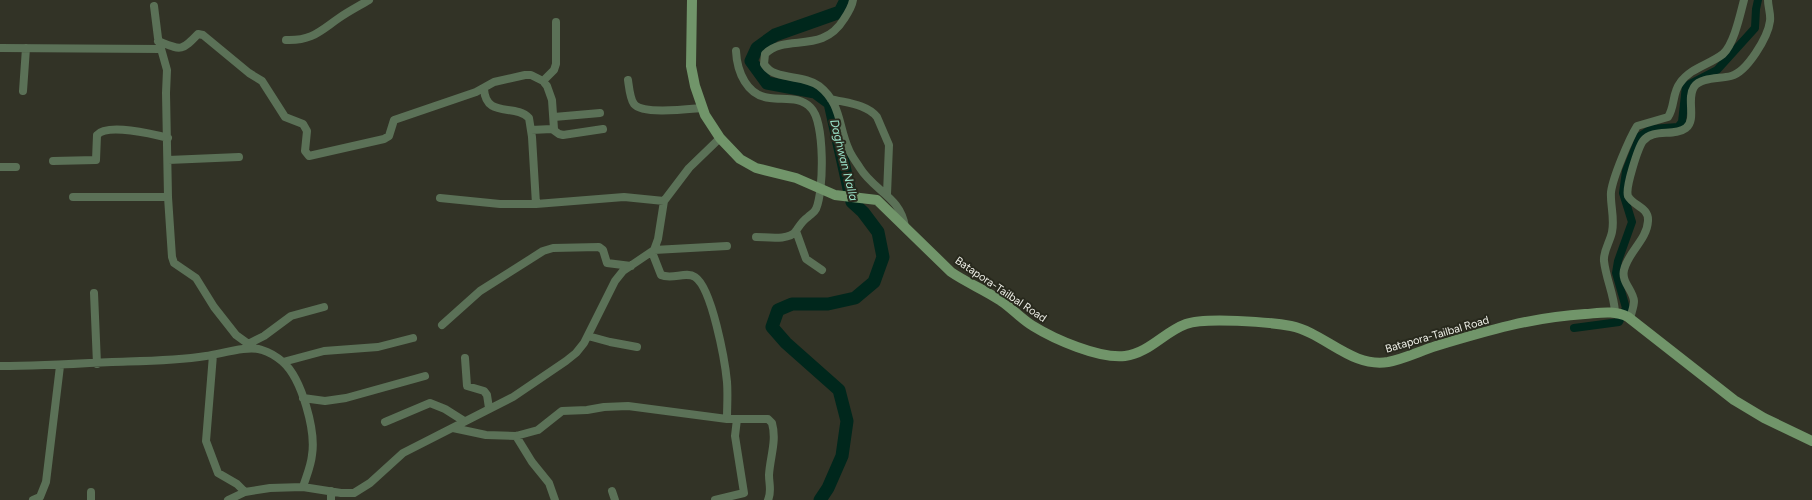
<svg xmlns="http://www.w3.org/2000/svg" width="1812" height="500" viewBox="0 0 1812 500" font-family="Figtree,sans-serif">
<rect width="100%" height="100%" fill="#323326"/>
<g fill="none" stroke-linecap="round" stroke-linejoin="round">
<path stroke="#00271c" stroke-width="8" d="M 1574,328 L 1619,322 L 1626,308 L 1616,273 L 1618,261 L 1632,222 L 1623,193 L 1626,171 L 1640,136 L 1651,129 L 1678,127 L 1682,122 L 1686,86 L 1717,70 L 1755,28 L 1756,9 L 1758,0"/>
<path stroke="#00271c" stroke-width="13" d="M 820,500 L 828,488 L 842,456 L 847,421 L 839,390 L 786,343 L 772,327 L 778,310 L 792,304 L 828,304 L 855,298 L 874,282 L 883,257 L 878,232 L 863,212 L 852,202 L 830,103 L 815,92 L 767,83 L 751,61 L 757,48 L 775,35 L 840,12 L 846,0"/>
<path stroke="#5b7157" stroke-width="8" d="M 853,0 C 852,7 848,13 844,19 C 822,55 786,33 765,54 L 764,64 C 774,81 803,74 819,86 C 842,104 838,127 849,150 C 852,157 857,163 860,168 C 874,191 901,197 905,227
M 154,6 L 158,38 L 167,70 L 166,93 L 168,197 L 172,257 L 174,263 L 196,278 L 214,307 L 236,335 L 254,348
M 286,40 C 312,41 320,31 339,18 C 349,11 359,6 369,0
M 158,41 C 181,50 181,52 198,34 L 203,35 L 249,73 L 262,81 L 285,117 L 303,124 L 307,131 L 305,151 L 309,156 L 384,139 L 389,136 L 394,120 L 476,92 L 494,82 L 525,75 L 531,75 L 543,81 L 547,86 L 552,100 L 554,129
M 0,48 L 161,49
M 736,51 C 737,72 747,96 770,98 C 784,100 800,96 811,108 C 825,122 824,191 816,209 C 814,213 811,214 808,217 C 802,221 800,225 796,231 C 789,241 767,237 756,237
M 628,80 C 629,87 630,99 634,104 C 643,115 689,109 702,108
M 543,81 L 554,70 L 556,64 L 556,22
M 484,89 C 486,119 515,103 529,118 L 532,137 L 536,204
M 23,91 L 26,48
M 831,99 C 846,103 867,104 877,117 L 889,145 L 887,194
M 554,117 L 600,113
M 531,130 L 552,129 L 559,134 L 563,135 L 603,129
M 168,160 L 239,157
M 53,161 L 96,160 L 97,135 C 107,123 153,134 168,138
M 0,167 L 16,167
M 73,197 L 168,197
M 440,198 L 500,204 L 536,204 L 624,197 L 664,201
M 796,231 L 806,259 L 822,270
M 654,250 L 727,246
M 652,252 L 661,275 C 672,280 686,271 695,277 C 712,288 725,361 727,382 C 728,394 727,407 727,419
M 94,293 L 97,364
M 1615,312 C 1614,294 1606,279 1604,261 C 1603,251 1610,242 1612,232 C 1615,218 1610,205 1611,192 C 1613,177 1629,139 1637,126 L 1668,117 C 1675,107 1672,93 1680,83 C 1690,68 1709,65 1723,54 C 1734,44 1740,15 1744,0
M 1630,319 C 1631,313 1634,307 1634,301 C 1633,290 1621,282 1624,270 C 1628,252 1647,240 1648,221 C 1649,207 1633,206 1628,196 C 1625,188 1638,148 1643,141 C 1653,128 1674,137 1686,128 C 1697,119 1686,99 1694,87 C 1701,77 1720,79 1731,76 C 1747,72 1768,37 1770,21 C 1771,14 1768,7 1768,0
M 442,325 L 480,291 L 543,251 L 553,248 L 599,247 L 603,250 L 607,263 L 631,266
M 588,336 L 610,342 L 637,347
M 248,344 L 264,336 L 291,316 L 324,307
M 213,355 L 206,441 L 218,473 L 237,484 L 245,492
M 465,358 L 467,386 L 484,391 L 487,395 L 489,408
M 283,362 L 324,351 L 378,347 L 413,338
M 0,366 C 38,366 74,364 112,362 C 143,361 174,361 206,356 C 221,354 248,345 262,350 C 269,352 277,357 283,362 C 302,379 316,431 312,455 C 311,466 306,477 303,487
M 303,398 L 325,401 L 346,398 L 425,376
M 385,422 L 430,403 L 445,409 L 464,421
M 453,428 L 486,435 L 516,436 L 538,430 L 562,411 L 587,410 L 604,407 L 628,406 L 727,419 L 768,419 L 772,423 C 777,441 770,457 769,475 C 769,484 772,492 768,500
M 516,436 L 532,462 L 549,483 L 555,500
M 331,491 L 331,500
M 612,491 L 615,500
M 91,492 L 91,500
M 33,500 L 40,497 L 46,482 L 60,366
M 228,500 L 245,492 L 270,488 L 303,487 L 341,493 L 354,493 L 370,483 L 403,453 L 513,397 L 566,361 L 576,353 L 584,343 L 615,281 L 623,271 L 654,250 L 658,239 L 664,201 L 689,168 L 720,138
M 715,500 L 744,493 L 735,436 L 737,419"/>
<path stroke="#71956a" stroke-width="10" d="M 692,0 L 691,66 L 695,86 L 705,115 L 720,138 L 740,159 L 756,168 L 796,178 L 835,195 L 877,200 L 951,272 C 967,283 985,290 1001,301 C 1012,308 1021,319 1033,326 C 1054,339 1099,359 1125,356 C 1149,353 1164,332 1186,324 C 1205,317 1269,322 1291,326 C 1325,333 1351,368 1388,362 C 1404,359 1420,351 1436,346 C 1486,331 1533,317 1585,314 C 1600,313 1614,310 1628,317 L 1734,400 L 1764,418 L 1812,441"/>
</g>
<g text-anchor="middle" stroke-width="4" stroke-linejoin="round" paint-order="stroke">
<g font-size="11" fill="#eff0e8" stroke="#28291d">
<text transform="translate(1001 289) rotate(34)" y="4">Batapora-Tailbal Road</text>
<text transform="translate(1437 334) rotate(-16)" y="4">Batapora-Tailbal Road</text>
</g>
<g font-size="12" font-style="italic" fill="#9ae2c9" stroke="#28291d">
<text transform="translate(844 160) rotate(76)" y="4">Daghwan Nalla</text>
</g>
</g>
</svg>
